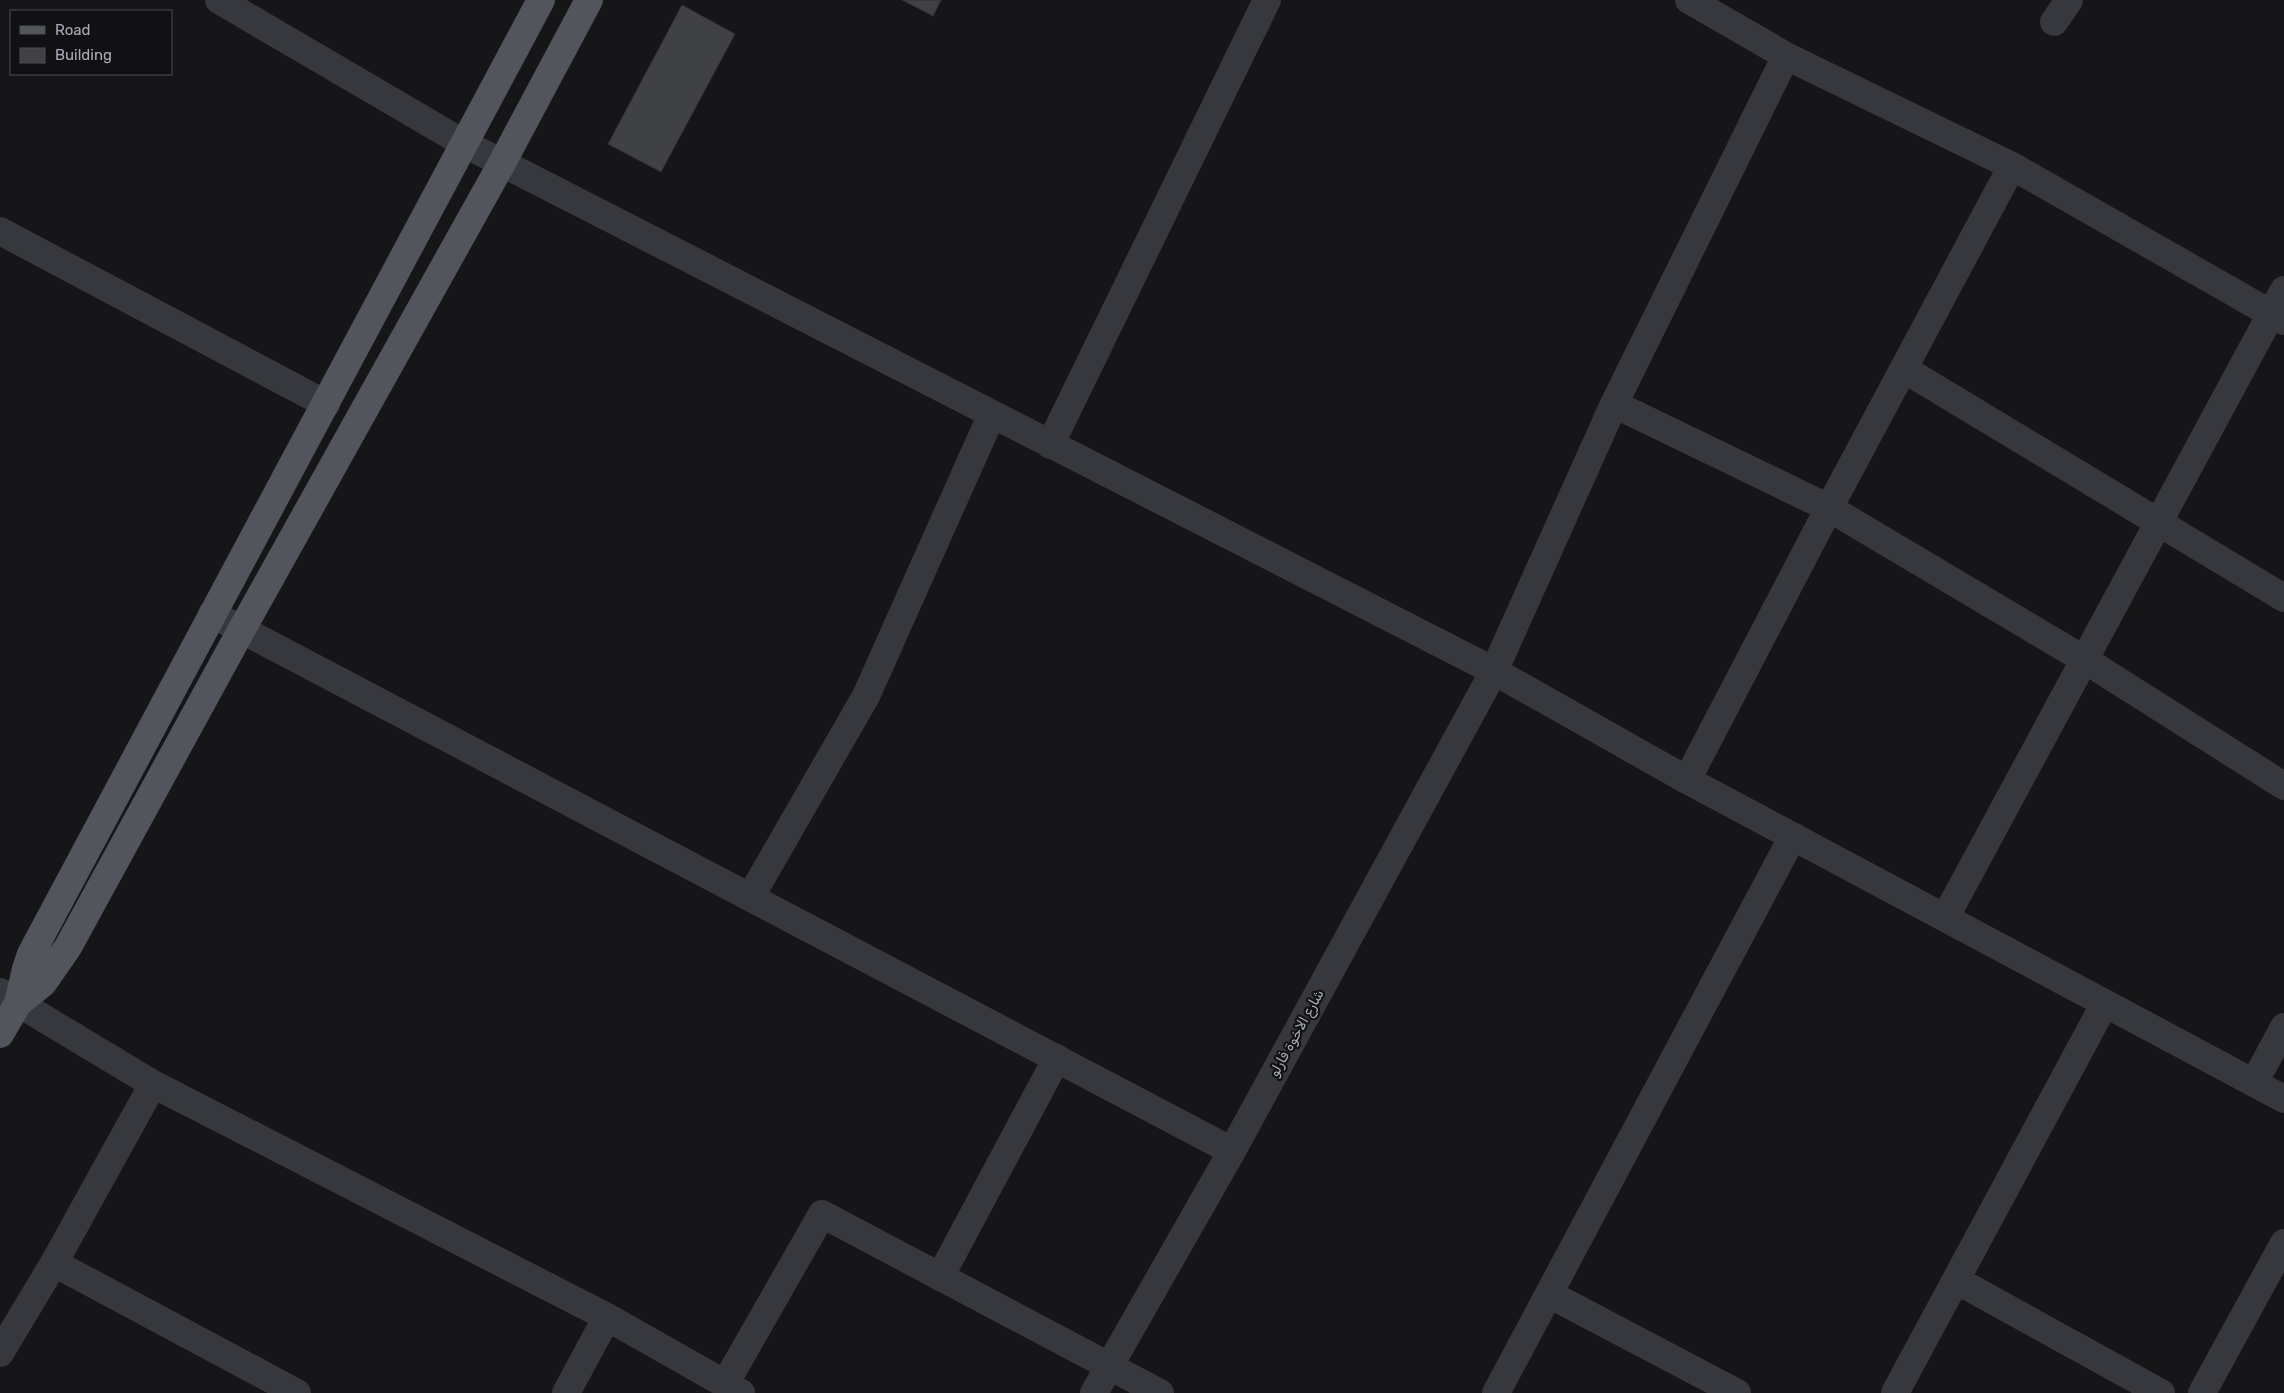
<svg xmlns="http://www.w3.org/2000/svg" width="2284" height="1393" viewBox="0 0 2284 1393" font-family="Rubik,'Noto Sans Arabic',sans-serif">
<rect width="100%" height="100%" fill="#161618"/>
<path fill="#404145" stroke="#303034" d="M 902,0 L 941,0 L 933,16 Z
M 682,5 L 735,34 L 661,172 L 608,144 Z"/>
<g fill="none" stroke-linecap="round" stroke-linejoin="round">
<path stroke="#37383d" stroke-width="28" d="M 219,0 L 465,144 L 1494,671 L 1687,780 L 2284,1099
M 1689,0 L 1786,56 L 2012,166 L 2284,321
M 2054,22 L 2069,0
M 2012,166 L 1829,508 L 2085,660 L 2284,786
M 0,231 L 326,404
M 1904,369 L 2284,598
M 1614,404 L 1829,508 L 1687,780
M 1050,445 L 1267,0
M 212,614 L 1232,1151
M 751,896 L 866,696 L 992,414
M 1945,918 L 2284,290
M 0,992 L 153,1084 L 607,1317 L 741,1393
M 2254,1083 L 2284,1027
M 54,1263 L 297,1393
M 940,1277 L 1057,1058
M 1956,1280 L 2161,1393
M 1549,1294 L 1737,1393
M 0,1353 L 54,1263 L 153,1084
M 725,1384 L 822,1214 L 1160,1393
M 566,1393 L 607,1317
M 1094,1393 L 1232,1151 L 1494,671 L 1614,404 L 1786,56
M 1496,1393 L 1793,836
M 1895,1393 L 2105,1003
M 2202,1393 L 2284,1243"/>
<path stroke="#53555c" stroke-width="28" d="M 18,1003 L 43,983 L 68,947 L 242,629 L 502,163 L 589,0
M 0,1034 L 18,1003 L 26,969 L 31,954 L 541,0"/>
</g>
<g text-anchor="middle" stroke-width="4.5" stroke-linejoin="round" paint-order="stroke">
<g font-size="14" fill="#a8adb8" stroke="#111113">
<text transform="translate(1296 1033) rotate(-61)" y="5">شارع الاخوة فارلو</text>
</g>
</g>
<rect x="10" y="10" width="162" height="65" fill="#111113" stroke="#4d4f55"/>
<rect x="20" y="26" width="25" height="8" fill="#53555c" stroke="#4d4f55"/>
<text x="55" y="35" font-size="15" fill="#a8adb8">Road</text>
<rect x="20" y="48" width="25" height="15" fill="#404145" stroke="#4d4f55"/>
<text x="55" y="60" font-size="15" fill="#a8adb8">Building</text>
</svg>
